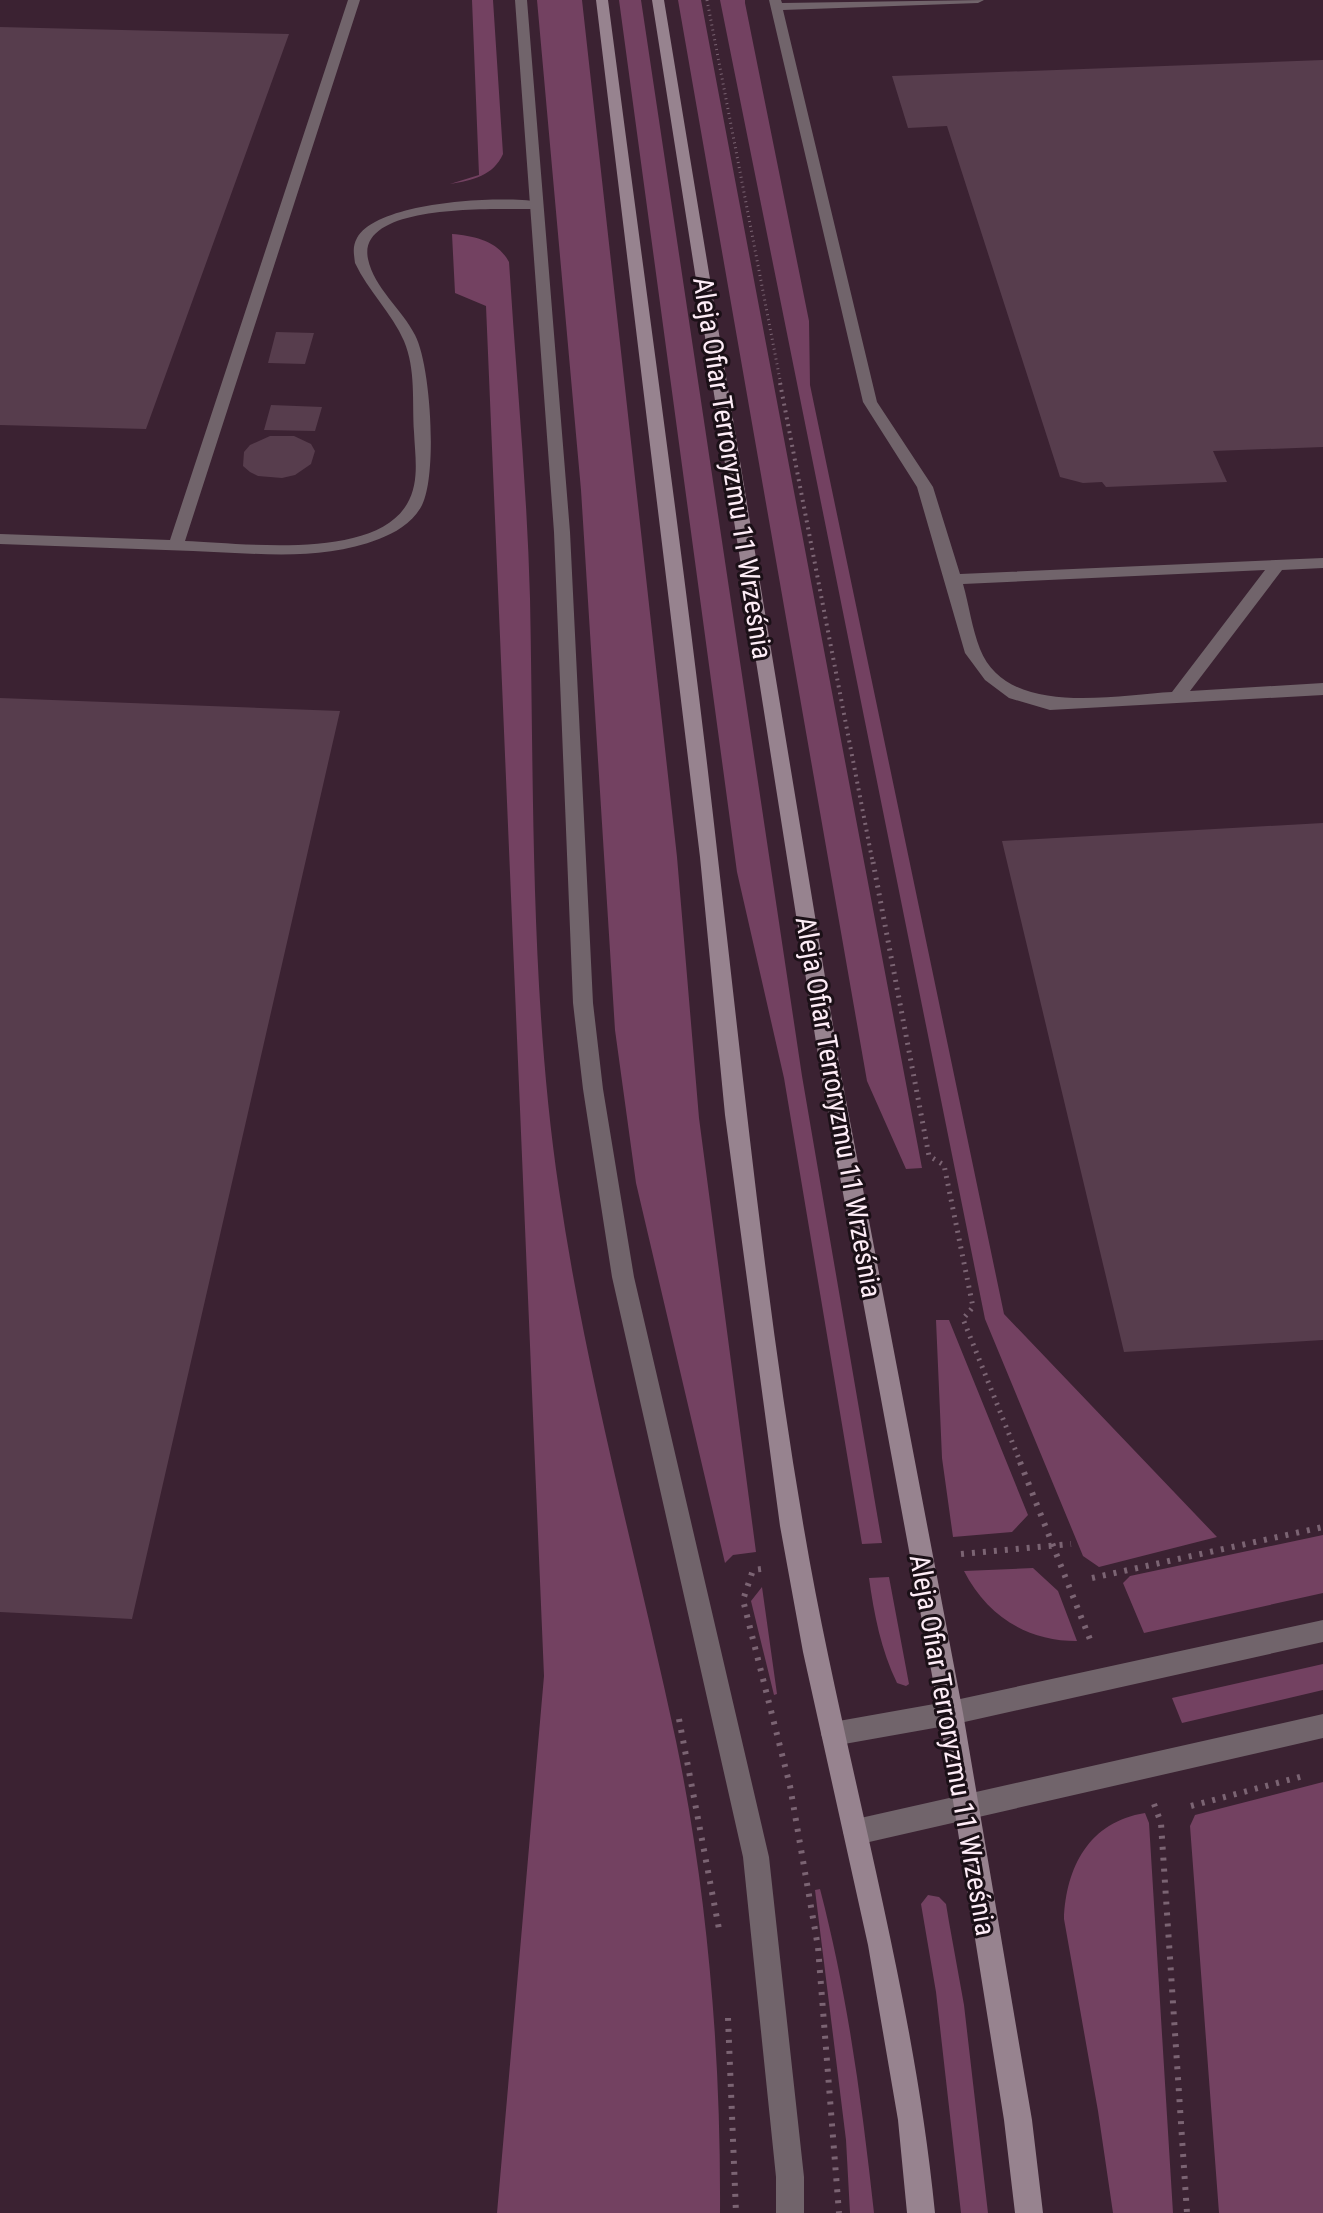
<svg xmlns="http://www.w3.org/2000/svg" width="1323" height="2213" viewBox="0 0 1323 2213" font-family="'Roboto Condensed',sans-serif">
<rect width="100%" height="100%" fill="#3b2232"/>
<path fill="#734161" d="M 472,0 L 493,0 L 503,154 C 493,176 473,180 450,184 L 479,175 Z
M 537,0 L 582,0 L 677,857 L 699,1118 L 756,1552 L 733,1555 L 725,1563 L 636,1183 L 615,1030 L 581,490 Z
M 619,0 L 641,0 L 802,1076 L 882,1543 L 862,1544 L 784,1078 L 737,872 Z
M 678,0 L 701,0 L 922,1168 L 906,1169 L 867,1081 Z
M 720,0 L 745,0 L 745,3 L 809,321 L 810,385 L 1004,1314 L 1217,1537 L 1099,1567 L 1083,1556 L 985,1319 Z
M 452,234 C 475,236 498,241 509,262 C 516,374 527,486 530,598 C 534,795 530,994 559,1190 C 586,1376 637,1558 676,1741 C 708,1895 721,2056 720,2213 L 497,2213 L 544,1676 L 486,306 L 455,293 Z
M 936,1320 L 949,1320 L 1028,1515 L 1012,1532 L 953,1537 L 942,1458 Z
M 1323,1535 L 1323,1593 L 1144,1633 L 1123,1583 L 1130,1576 Z
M 1033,1568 L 1058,1591 L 1077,1641 C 1027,1641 987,1616 964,1571 Z
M 889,1577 L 909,1684 L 906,1686 L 897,1683 C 881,1650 874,1614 869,1578 Z
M 762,1587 L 777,1694 L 774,1695 L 751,1601 Z
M 1323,1664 L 1323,1690 L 1182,1723 L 1172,1698 Z
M 1323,1782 L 1323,2213 L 1219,2213 L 1190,1826 L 1195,1815 Z
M 1145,1813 L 1149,1823 L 1173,2213 L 1113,2213 L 1098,2111 L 1064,1919 C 1066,1867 1089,1822 1145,1813 Z
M 820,1889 C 848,1996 862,2104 874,2213 L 850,2213 L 846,2140 L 815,1890 Z
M 928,1895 L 939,1897 L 946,1904 L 949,1922 L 964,2005 L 988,2213 L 961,2213 L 936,1992 L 921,1904 Z"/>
<path fill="#573d4d" d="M 0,27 L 289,34 L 146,429 L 0,425 Z
M 1323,60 L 1323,447 L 1213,451 L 1227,482 L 1106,487 L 1102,482 L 1083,483 L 1060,477 L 947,126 L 908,128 L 892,76 Z
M 276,332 L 314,333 L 305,364 L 268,363 Z
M 271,405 L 322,407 L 315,431 L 264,430 Z
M 270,436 L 294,436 L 311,444 L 315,451 L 311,464 L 295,475 L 282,478 L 258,476 L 250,472 L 243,466 L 244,452 L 250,445 Z
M 0,698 L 340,711 L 132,1619 L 0,1612 Z
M 1323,823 L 1323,1340 L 1124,1352 L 1002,841 Z"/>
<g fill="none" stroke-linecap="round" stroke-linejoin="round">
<path stroke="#7b6473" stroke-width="3" stroke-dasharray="1 4" stroke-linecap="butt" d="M 707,0 L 781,385"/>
<path stroke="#7b6473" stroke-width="4" stroke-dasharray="2 5" stroke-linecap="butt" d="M 780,383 L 873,864"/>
<path stroke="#7b6473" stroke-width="5" stroke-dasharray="2 6" stroke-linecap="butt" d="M 873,862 L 929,1156 L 944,1165 L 973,1307 L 963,1319 L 1021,1464"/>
<path stroke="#7b6473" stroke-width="6" stroke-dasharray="3 8" stroke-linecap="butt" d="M 1020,1462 L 1091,1642
M 961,1554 L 1071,1544
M 761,1569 L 753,1570 L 743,1600 L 790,1786 L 818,1947 L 839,2213
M 1092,1578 L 1323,1527
M 679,1719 L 719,1929
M 1154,1804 L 1161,1823 L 1187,2213
M 1191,1806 L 1307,1775
M 728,2018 L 736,2213"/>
<path fill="#71646b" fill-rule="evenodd" d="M 348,0 L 360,0 L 185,541 C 241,543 374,561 407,504 C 420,482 415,456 414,432 C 412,401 416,370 404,341 C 392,313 368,291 355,263 C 354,254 352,247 357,238 C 377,201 503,195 541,202 L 543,205 L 536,209 C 503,210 356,201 368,259 C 374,288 402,309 415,335 C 431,365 438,478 421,507 C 412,523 395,533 379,539 C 320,562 255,553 193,551 C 129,549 64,546 0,544 L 0,534 L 170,540 Z
M 769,0 L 781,0 L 782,3 L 984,0 L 978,3 L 783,10 L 877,402 L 933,487 L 960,574 L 1323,558 L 1323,568 L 1282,570 L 1190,691 L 1323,683 L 1323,695 L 1050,710 L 1009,698 L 985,680 L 965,653 L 917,487 L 863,402 ZM 1265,570 L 1172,692 C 1115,695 1007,718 980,649 C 972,629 969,605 963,584 Z"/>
<path fill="#71646b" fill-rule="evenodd" d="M 515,0 L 527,0 L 570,532 L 593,1003 L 603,1089 L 634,1277 L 769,1857 L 804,2177 L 804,2213 L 776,2213 L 776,2177 L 743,1857 L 612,1277 L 583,1089 L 573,1003 L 554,532 Z
M 1323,1620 L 1323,1642 L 951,1725 L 833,1746 L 824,1742 L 821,1734 L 824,1726 L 833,1722 L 951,1701 Z
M 1323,1714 L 1323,1738 L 856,1845 L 847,1841 L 843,1832 L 847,1823 L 856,1819 Z"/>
<path fill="#97838f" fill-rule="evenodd" d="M 596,0 L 608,0 C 645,286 686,572 718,859 C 744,1083 766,1307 804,1529 C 843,1759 912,1979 935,2213 L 907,2213 L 898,2120 L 868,1945 L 803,1652 L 780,1526 L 725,1115 L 700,857 Z
M 652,0 L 664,0 L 841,1074 L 963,1713 L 1032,2120 L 1043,2213 L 1015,2213 L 1004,2120 L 939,1713 L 821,1074 Z"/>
</g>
<g text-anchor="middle" stroke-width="6" stroke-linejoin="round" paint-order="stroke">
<g font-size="28" fill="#fdecf6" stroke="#1b1017">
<text transform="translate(733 468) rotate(81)" y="10">Aleja Ofiar Terroryzmu 11 Września</text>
<text transform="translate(839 1107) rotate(80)" y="10">Aleja Ofiar Terroryzmu 11 Września</text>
<text transform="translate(953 1745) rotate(80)" y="10">Aleja Ofiar Terroryzmu 11 Września</text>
</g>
</g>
</svg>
